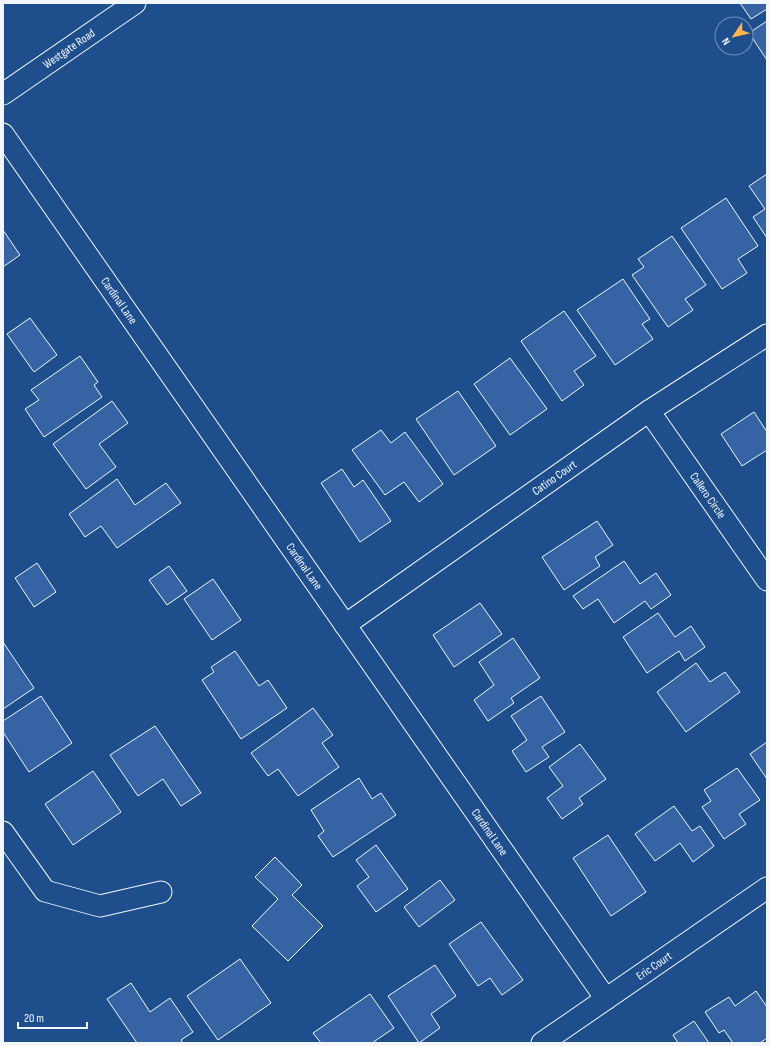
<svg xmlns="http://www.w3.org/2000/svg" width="770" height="1046" viewBox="0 0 770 1046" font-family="'Sofia Sans Condensed',sans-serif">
<rect width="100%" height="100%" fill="#1f4e8c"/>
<path fill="#3563a3" stroke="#f2f6ff" d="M 740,3 L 767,3 L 767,9 L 751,19 Z
M 767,21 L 767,60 L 749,33 Z
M 767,174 L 767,238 L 753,217 L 765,209 L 749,186 Z
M 726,198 L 758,246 L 738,259 L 747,273 L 722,289 L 681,228 Z
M 3,230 L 20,255 L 3,267 Z
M 672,236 L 706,285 L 685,299 L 693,310 L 668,327 L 632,275 L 644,267 L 638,259 Z
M 623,279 L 650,319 L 642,324 L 653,339 L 615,365 L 577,310 Z
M 564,311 L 596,356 L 574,371 L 584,385 L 562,401 L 521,341 Z
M 30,318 L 57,355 L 34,372 L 7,334 Z
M 80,356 L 98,382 L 94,385 L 102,397 L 44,437 L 25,409 L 39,400 L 31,390 Z
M 510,358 L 547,409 L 510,435 L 474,384 Z
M 458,391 L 496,446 L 454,475 L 416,419 Z
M 112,401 L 128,423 L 99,444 L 116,467 L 86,489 L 53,444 Z
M 754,412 L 767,432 L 767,450 L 742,466 L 721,434 Z
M 381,430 L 391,443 L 405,432 L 443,484 L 419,502 L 404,482 L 385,495 L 352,450 Z
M 342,469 L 354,487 L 363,480 L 391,521 L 360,542 L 321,483 Z
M 117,479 L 135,505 L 166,483 L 181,503 L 117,548 L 101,526 L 85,537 L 69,514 Z
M 597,521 L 613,545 L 595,557 L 600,566 L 564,590 L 542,557 Z
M 624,561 L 640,584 L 656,573 L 671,595 L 651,609 L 645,601 L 614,623 L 598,599 L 583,609 L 573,596 Z
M 37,563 L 56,592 L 34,607 L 15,578 Z
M 169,566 L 187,591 L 167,605 L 149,580 Z
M 213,579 L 241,620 L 212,640 L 184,599 Z
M 480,603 L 502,634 L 454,667 L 433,635 Z
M 658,613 L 675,637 L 691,626 L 705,647 L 685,661 L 679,651 L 647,673 L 623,637 Z
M 513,638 L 540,678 L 511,698 L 514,703 L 488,721 L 474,700 L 494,685 L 479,662 Z
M 3,642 L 34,688 L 3,709 Z
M 235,651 L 259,686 L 268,680 L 287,708 L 241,739 L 202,680 L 214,672 L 211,667 Z
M 696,663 L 710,682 L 725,672 L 740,692 L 686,732 L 657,692 Z
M 41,696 L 72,743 L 29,772 L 3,732 L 3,721 Z
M 541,696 L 565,732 L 542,747 L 549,757 L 526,772 L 512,751 L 527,740 L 511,716 Z
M 313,708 L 333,735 L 322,743 L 339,767 L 298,796 L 278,769 L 268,776 L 251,753 Z
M 155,726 L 201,793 L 181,806 L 163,779 L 138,796 L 110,755 Z
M 767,742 L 767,779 L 750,754 Z
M 580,744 L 606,779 L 579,798 L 583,804 L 562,819 L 547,798 L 563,786 L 549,767 Z
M 737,768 L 760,800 L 739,814 L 746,824 L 724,839 L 702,807 L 711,801 L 704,790 Z
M 93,771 L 121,812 L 73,845 L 45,804 Z
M 359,778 L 372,799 L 381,793 L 396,815 L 333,857 L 318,836 L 324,831 L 311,810 Z
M 674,806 L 692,831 L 700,826 L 714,846 L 693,862 L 680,843 L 655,861 L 635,834 Z
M 608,835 L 646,892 L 611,916 L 573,858 Z
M 376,845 L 408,889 L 376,912 L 357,886 L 369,877 L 356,860 Z
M 275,857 L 302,885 L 292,895 L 323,926 L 288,961 L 252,926 L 278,899 L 255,877 Z
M 440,880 L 455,900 L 419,927 L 404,907 Z
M 481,922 L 523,980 L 502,995 L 490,978 L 478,986 L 449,944 Z
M 240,959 L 271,1003 L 218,1040 L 187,996 Z
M 435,965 L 456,996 L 431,1014 L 440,1028 L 419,1043 L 388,996 Z
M 131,983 L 150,1012 L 170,998 L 193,1032 L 181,1040 L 183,1043 L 137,1043 L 107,999 Z
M 756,991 L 767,1007 L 767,1038 L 760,1043 L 733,1043 L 724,1030 L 719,1033 L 705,1012 L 729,997 L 735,1006 Z
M 370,994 L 394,1028 L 372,1043 L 321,1043 L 313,1033 Z
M 694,1021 L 709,1043 L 678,1043 L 673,1035 Z"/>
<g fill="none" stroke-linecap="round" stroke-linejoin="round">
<g stroke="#f2f6ff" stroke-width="23">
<g id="street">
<path id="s1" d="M 3,94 L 135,3"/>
<path id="s2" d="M 3,134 L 606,999"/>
<path id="s3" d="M 649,411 L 767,580"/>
<path id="s4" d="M 345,625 L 649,411 L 767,335"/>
<path d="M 3,832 L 45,891 L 100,906 L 161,892"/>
<path id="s5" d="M 542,1043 L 767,888"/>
</g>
</g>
<use href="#street" stroke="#1f4e8c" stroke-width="21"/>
</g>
<g text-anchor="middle" stroke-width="3" stroke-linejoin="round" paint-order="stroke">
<g font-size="12" fill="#f2f6ff" stroke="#1f4e8c">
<text dy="4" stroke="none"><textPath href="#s1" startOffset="80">Westgate Road</textPath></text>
<text dy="4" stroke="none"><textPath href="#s2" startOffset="203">Cardinal Lane</textPath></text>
<text dy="4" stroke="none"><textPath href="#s4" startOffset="256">Catino Court</textPath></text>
<text dy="4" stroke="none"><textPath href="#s3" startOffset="103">Callero Circle</textPath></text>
<text dy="4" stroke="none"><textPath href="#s2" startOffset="527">Cardinal Lane</textPath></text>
<text dy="4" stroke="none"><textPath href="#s2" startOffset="851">Cardinal Lane</textPath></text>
<text dy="4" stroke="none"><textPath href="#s5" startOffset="136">Eric Court</textPath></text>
</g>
</g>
<rect width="770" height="1046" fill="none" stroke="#f2f6ff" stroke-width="8"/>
<g transform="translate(734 36) rotate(235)"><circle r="19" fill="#1f4e8c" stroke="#7391ba"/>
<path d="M0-3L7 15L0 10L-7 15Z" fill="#ffb74d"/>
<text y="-6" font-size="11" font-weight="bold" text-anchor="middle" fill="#f2f6ff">N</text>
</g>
<path d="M18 1022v6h69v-6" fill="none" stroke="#f2f6ff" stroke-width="2"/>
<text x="24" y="1022" font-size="12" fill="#f2f6ff" stroke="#1f4e8c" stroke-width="3" paint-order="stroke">20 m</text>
</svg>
